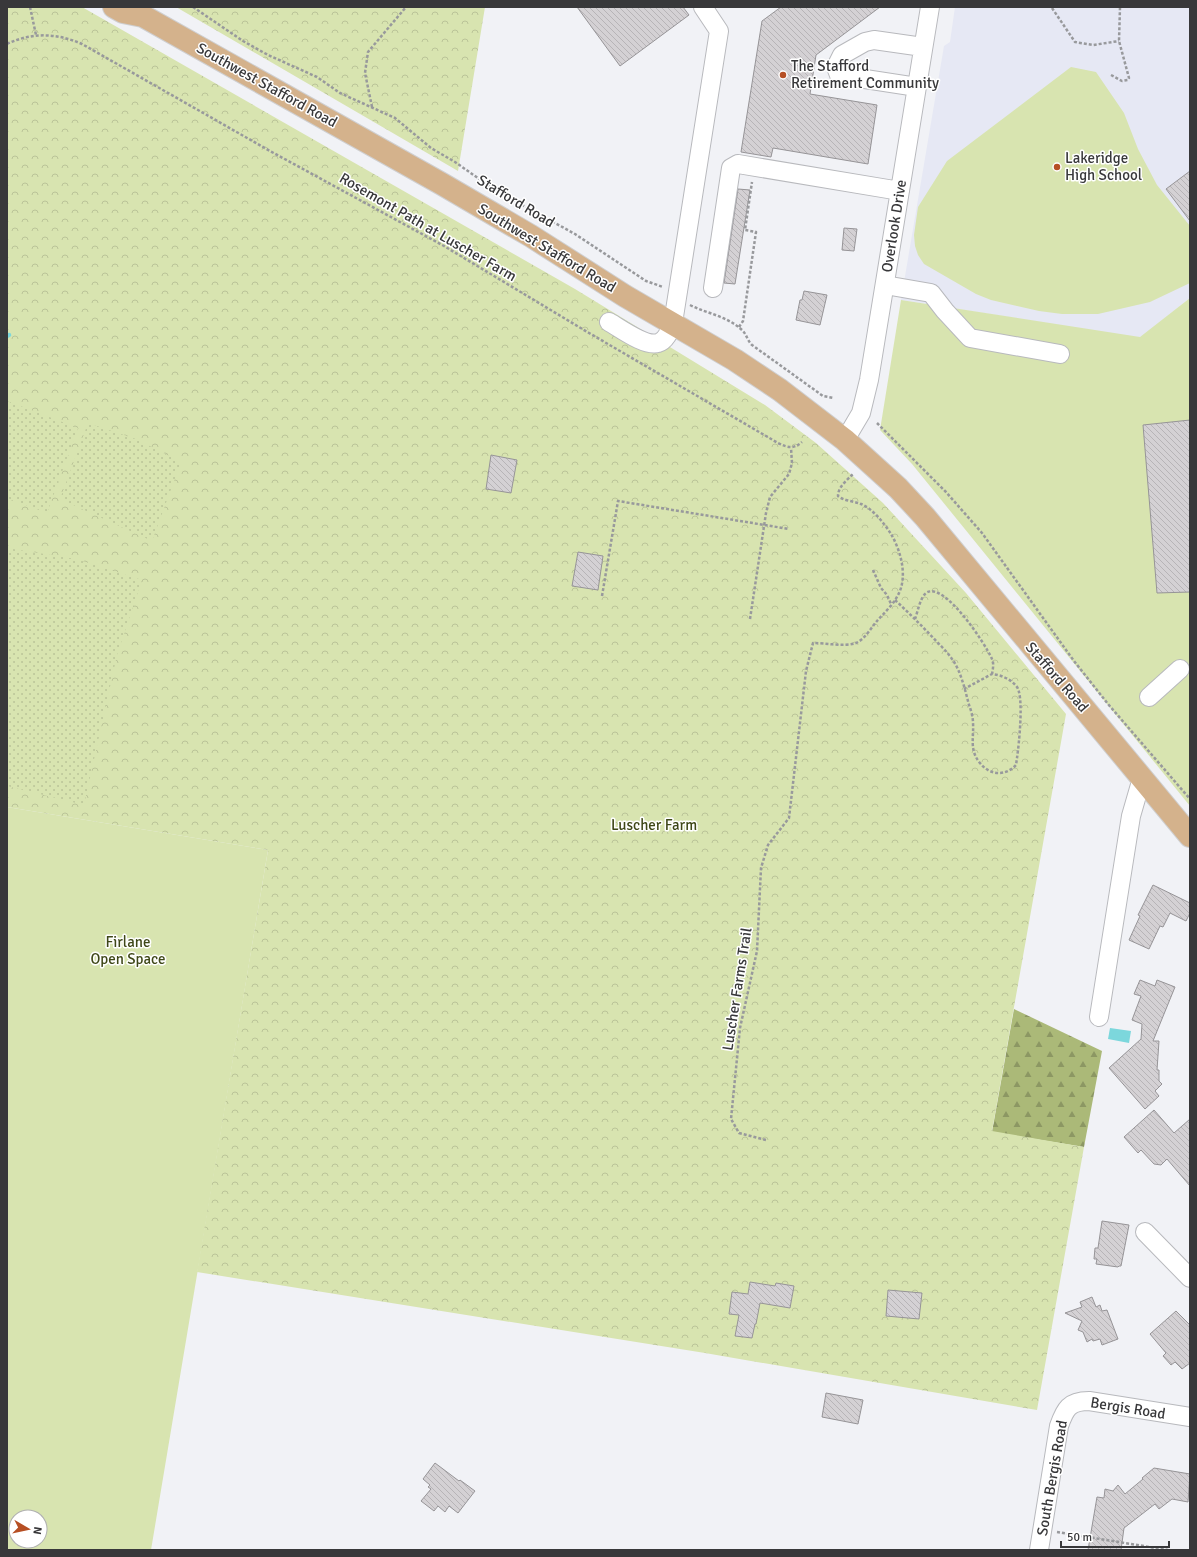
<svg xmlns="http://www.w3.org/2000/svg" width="1197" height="1557" viewBox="0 0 1197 1557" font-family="Signika,sans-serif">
<defs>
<pattern id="forest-firs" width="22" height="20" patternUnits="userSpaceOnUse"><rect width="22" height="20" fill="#abb978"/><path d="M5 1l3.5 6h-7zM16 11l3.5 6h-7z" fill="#8c9763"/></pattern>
<pattern id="park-crowns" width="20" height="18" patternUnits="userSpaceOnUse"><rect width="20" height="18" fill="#d8e4b0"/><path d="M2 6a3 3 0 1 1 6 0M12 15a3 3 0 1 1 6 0" fill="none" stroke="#bac498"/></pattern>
<pattern id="garden-dots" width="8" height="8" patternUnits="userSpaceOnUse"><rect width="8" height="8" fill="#d8e4b0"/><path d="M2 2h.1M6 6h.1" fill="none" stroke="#bac498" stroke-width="1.8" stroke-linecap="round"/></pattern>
<pattern id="building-back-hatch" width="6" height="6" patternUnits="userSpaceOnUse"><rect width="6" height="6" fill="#d4d1d4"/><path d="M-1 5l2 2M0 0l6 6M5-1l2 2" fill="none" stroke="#b7b4b7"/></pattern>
</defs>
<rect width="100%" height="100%" fill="#f1f2f6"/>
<path fill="#e6e8f4" d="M 955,7 L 1190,7 L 1190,298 L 1140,338 L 901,300 L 944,46 L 950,42 Z"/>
<path fill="#d8e4b0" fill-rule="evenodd" d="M 1071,67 L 1096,72 L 1124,113 L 1138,149 L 1157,185 L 1190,226 L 1190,283 L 1150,302 L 1098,314 L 1062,314 L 1039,311 L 991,300 L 976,294 L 924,264 L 918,255 L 915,246 L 914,235 L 918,207 L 947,161 Z
M 1190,298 L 1190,806 L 912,464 L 880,430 L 901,300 L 1140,337 Z
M 7,807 L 268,850 L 151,1550 L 7,1550 ZM 16,1517 L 40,1517 L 40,1541 L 16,1541 Z"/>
<path fill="url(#forest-firs)" d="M 1014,1009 L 1102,1051 L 1084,1147 L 992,1132 Z"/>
<path fill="url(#park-crowns)" d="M 7,7 L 82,7 L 575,289 L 765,405 L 816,443 L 883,503 L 966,593 L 1066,714 L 992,1131 L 1084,1147 L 1037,1410 L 705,1353 L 197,1272 L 268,850 L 7,807 Z
M 176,7 L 485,7 L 458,171 Z"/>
<path fill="url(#garden-dots)" d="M 10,402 L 78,428 L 47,513 L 7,498 L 7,411 Z
M 88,423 L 136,439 L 181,462 L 152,541 L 60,499 Z
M 7,548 L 76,559 L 142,580 L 117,655 L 84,805 L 7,786 Z"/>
<path fill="#7cd7dc" d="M 1110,1028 L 1131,1031 L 1129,1043 L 1108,1039 Z"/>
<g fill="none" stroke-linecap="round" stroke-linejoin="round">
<path stroke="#7cd7dc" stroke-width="4.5" d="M 7,336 L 9,335"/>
</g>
<path fill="url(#building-back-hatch)" stroke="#969497" d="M 577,7 L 683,7 L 689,15 L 620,66 Z
M 781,7 L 880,7 L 816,55 L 810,94 L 877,105 L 868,164 L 773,148 L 771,157 L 741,152 L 762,21 Z
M 1190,171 L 1190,221 L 1166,189 Z
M 738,189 L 750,190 L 735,284 L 724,283 Z
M 844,228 L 857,229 L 854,251 L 842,250 Z
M 804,291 L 827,295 L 820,325 L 796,320 L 800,300 L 802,300 Z
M 1190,420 L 1190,592 L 1157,593 L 1143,425 Z
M 491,455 L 517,460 L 511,493 L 486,489 Z
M 578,552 L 603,556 L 598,590 L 572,586 Z
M 1153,885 L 1190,903 L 1190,913 L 1186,921 L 1170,913 L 1163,927 L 1160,926 L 1149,949 L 1129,940 L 1140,916 L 1138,915 Z
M 1140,980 L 1155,986 L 1157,980 L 1175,987 L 1153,1041 L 1159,1041 L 1157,1070 L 1159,1070 L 1159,1081 L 1162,1084 L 1155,1091 L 1159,1096 L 1145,1109 L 1109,1068 L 1141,1039 L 1142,1024 L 1132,1020 L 1141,996 L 1134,994 Z
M 1154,1110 L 1174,1133 L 1190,1119 L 1190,1186 L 1167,1159 L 1161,1165 L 1154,1164 L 1141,1150 L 1138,1153 L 1124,1137 Z
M 1102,1221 L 1129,1225 L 1121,1266 L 1119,1266 L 1118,1267 L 1096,1264 L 1097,1259 L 1094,1259 L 1095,1248 L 1098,1248 Z
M 750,1282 L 775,1286 L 776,1283 L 794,1286 L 790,1308 L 760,1303 L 756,1324 L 755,1324 L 752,1338 L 735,1336 L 739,1315 L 729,1314 L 732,1292 L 748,1294 Z
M 888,1290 L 922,1293 L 919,1319 L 886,1316 Z
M 1092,1297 L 1096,1307 L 1100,1305 L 1102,1311 L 1107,1310 L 1118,1339 L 1102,1345 L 1100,1339 L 1093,1341 L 1092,1339 L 1087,1342 L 1083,1332 L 1078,1330 L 1082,1321 L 1065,1313 L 1082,1307 L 1080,1302 Z
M 1176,1311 L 1190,1325 L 1190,1363 L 1182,1369 L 1175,1362 L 1171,1365 L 1163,1356 L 1166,1353 L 1150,1334 Z
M 826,1393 L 863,1400 L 858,1424 L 822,1417 Z
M 435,1463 L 459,1481 L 460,1480 L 475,1491 L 458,1513 L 449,1506 L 445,1512 L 438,1506 L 434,1511 L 421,1501 L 431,1489 L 428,1487 L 430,1485 L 423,1479 Z
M 1154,1468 L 1190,1474 L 1188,1502 L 1172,1499 L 1159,1509 L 1155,1504 L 1124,1528 L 1121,1550 L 1088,1550 L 1097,1497 L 1104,1498 L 1105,1489 L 1113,1491 L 1118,1485 L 1125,1494 L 1143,1479 L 1142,1478 Z"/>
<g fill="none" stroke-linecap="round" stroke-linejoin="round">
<g stroke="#b8b9bd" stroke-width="20">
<path id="minor" d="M 917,87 L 839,75 L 836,67 L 842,55 L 865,42 L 874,40 L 923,47
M 885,285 L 931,293 L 945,311 L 970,338 L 1060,354
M 713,288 L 731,168 L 738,164 L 900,191
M 609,322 C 620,328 645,347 658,343 C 666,341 670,330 673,323 L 719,31 L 703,7
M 845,440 L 861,413 L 869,380 L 930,7
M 1149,697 L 1180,669
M 1099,1017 L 1131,816 L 1142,778
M 1145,1232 L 1190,1278
M 1039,1550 L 1059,1426 C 1065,1409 1069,1401 1089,1401 L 1190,1417"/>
</g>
<g stroke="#cfcfd0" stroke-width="24">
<path id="major" d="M 114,7 L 123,12 L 143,16 L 442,184 L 531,236 L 625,296 L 735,360 L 780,390 L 845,440 L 898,488 L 925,517 L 1190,836"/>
</g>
<path stroke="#98999c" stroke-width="2.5" stroke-dasharray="3 2" stroke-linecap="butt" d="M 30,7 L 36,35
M 193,7 L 243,41 L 268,55 L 317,77 L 340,93 L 395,118 L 431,148 L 455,162 L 495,190 L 575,234 L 646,281 L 663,287
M 1052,8 L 1075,42 L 1093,45 L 1119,41
M 7,44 C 32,32 57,33 82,44 L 270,151 L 444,246 L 589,333 L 778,443 C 788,448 794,449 802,442
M 1111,75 L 1122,81 L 1128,80 L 1129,78 L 1119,41 L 1120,7
M 372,107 L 365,73 L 368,52 L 406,7
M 690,305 C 708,314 727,316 742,330 C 747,335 747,340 752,345 L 823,396 L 834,398
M 739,327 L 743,321 L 756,232 L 745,230 L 752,182
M 877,423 L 946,492 L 982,533 L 1074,661 L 1108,704 L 1190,799
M 873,570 L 881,588 L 887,595 L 891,604
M 602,596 L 618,501 L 789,529
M 895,600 C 910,614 924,628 938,643 C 943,648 948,653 952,659 C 961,671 965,690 969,705 C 971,710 973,717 973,723 C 974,738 969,750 980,763 C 990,776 1006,776 1016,765 L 1017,758 C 1019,744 1024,697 1017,687 C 1011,679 1001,675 992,674 L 964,689
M 750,619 L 766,513 L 770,497 L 789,474 L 792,463 L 791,448
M 915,619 C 918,611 920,598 926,593 C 944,580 986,645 992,659 C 994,663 993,669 992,674
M 766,1140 L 739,1133 L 731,1119 L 740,1028 L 757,951 L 761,868 L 768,845 L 789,818 L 806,671 L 813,643 C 826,643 844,647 856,643 C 865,639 871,628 877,621 C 884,613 893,605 898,595 C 908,577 901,551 891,534 C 884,523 873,509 861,504 C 854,501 844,501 838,496 C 838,487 847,480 853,474
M 1057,1532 L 1168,1550"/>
<use href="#minor" stroke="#fff" stroke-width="18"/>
<use href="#major" stroke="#d4b28c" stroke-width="22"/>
</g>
<g fill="#b64f24" stroke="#fff" stroke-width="1.5">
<circle cx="783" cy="75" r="4"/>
<circle cx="1057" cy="167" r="4"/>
</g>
<g text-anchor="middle" stroke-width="3" stroke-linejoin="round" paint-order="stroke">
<g font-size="15" fill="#38383a" stroke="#fff" text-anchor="start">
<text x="791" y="71">The Stafford<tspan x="791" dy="17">Retirement Community</tspan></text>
<text x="1065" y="163">Lakeridge<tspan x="1065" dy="17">High School</tspan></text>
</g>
<g font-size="15" fill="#38383a" stroke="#fff">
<text transform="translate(267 85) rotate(29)" y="5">Southwest Stafford Road</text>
<text transform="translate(516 201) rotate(31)" y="5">Stafford Road</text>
<text transform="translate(894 226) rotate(-81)" y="5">Overlook Drive</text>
<text transform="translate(428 227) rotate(30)" y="5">Rosemont Path at Luscher Farm</text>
<text transform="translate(547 248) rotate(31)" y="5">Southwest Stafford Road</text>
<text transform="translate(1057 677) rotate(49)" y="5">Stafford Road</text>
<text transform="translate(737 989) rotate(-81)" y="5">Luscher Farms Trail</text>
<text transform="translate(1128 1408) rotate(9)" y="5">Bergis Road</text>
<text transform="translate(1052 1478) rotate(-80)" y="5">South Bergis Road</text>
</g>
<g font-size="15" fill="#3e4717" stroke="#fff">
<text x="654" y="830">Luscher Farm</text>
<text x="128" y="947">Firlane<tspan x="128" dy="17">Open Space</tspan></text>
</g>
</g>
<rect width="1197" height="1557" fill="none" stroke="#38383a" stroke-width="16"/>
<g transform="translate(28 1529) rotate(99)"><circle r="19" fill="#ffffff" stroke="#afafb0"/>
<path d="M0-3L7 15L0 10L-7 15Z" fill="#b64f24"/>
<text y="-6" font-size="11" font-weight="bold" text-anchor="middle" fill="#38383a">N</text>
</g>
<path d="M1061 1541v6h108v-6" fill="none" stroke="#38383a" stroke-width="2"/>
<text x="1067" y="1541" font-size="12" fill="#38383a" stroke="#ffffff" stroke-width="3" paint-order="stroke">50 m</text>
</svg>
